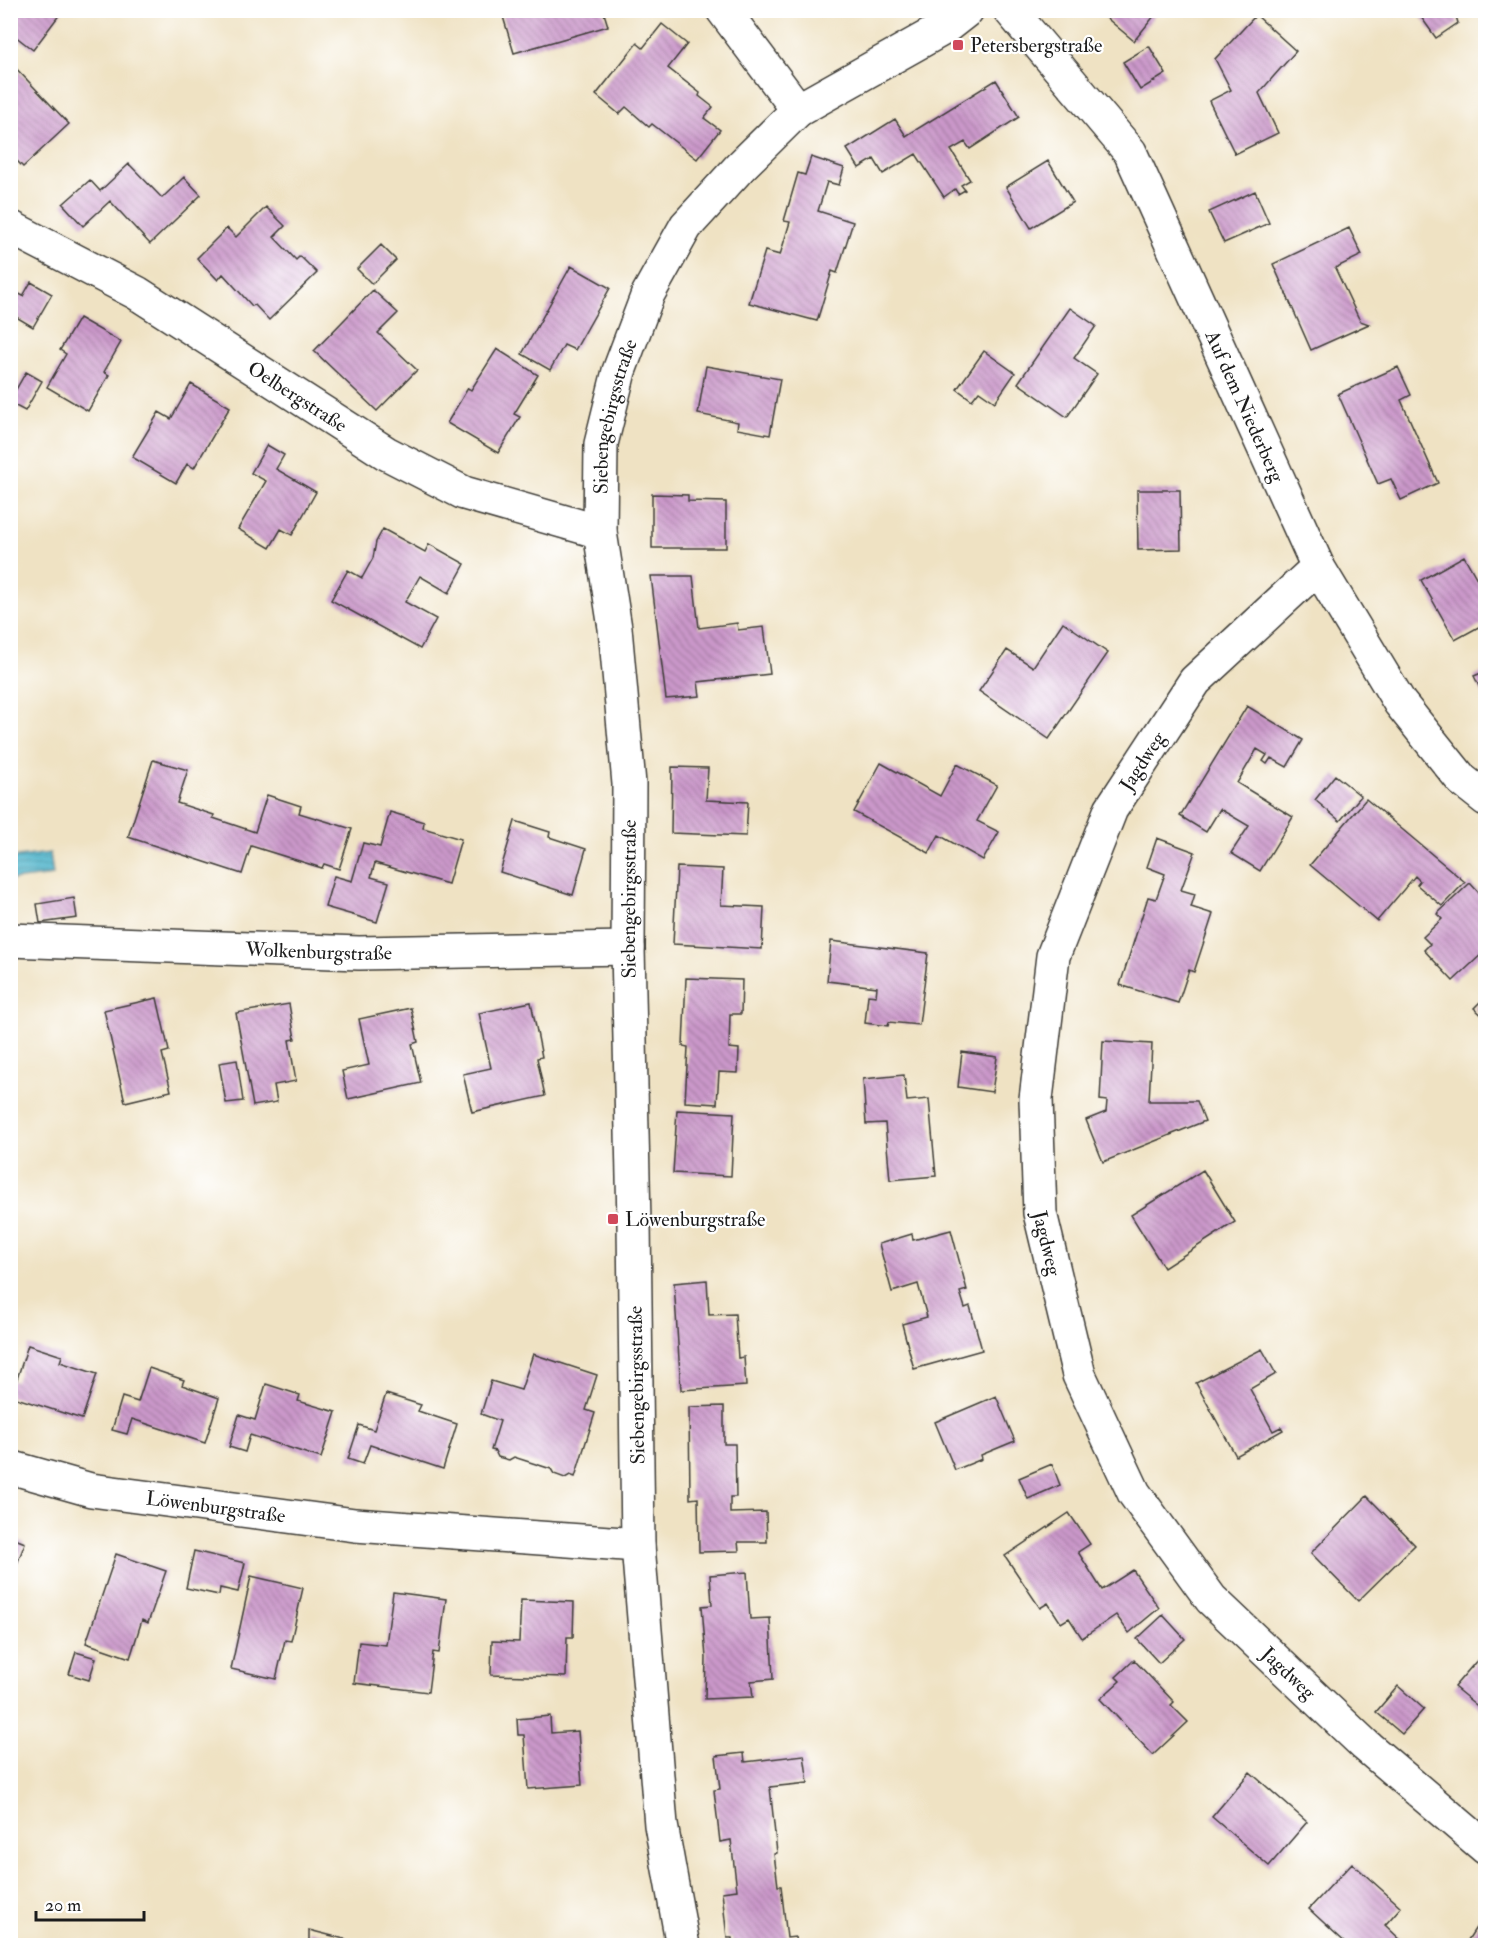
<svg xmlns="http://www.w3.org/2000/svg" width="1496" height="1956" viewBox="0 0 1496 1956" font-family="'IM FELL Double Pica',serif">
<defs>
<pattern id="water-rules" width="6" height="5" patternUnits="userSpaceOnUse" patternTransform="scale(1.5)"><rect width="6" height="5" fill="#4db4cb"/><path d="M0 2.5h6" fill="none" stroke="#3f92a4"/></pattern>
<pattern id="building-back-hatch" width="6" height="6" patternUnits="userSpaceOnUse" patternTransform="scale(1.5)"><rect width="6" height="6" fill="#cb98ca"/><path d="M-1 5l2 2M0 0l6 6M5-1l2 2" fill="none" stroke="#a47ba3"/></pattern>
</defs>
<rect width="100%" height="100%" fill="#fff"/>
<filter id="ink" filterUnits="userSpaceOnUse"><feTurbulence type="fractalNoise" baseFrequency=".0167" numOctaves="2"/><feDisplacementMap in="SourceGraphic" scale="12" xChannelSelector="R" yChannelSelector="G"/><feConvolveMatrix kernelMatrix="1 2 1 2 8 2 1 2 1" color-interpolation-filters="sRGB"/></filter>
<filter id="wash" filterUnits="userSpaceOnUse"><feTurbulence type="fractalNoise" baseFrequency=".008" numOctaves="4" result="noise"/><feDisplacementMap in="SourceGraphic" scale="24" xChannelSelector="R" yChannelSelector="G"/><feGaussianBlur stdDeviation="1.35" result="paint"/><feColorMatrix in="noise" values="0 0 0 0 0 0 0 0 0 0 0 0 0 0 0 0 0 1.4 0 .05"/><feComposite in="paint" operator="in"/></filter>
<g filter="url(#wash)">
<rect width="100%" height="100%" fill="#efe2c3"/>
<path fill="url(#water-rules)" stroke="#346874" stroke-width="1.5" d="M 50,853 L 53,875 L 12,880 L 11,858 Z"/>
<g id="blocks">
<path fill="url(#building-back-hatch)" d="M 10,10 L 63,10 L 33,50 L 10,32 Z
M 501,10 L 603,10 L 608,26 L 514,53 Z
M 1097,10 L 1159,10 L 1134,41 Z
M 1416,10 L 1459,10 L 1455,13 L 1458,23 L 1436,38 Z
M 1256,15 L 1296,51 L 1259,93 L 1278,133 L 1235,154 L 1209,101 L 1231,90 L 1215,59 Z
M 662,24 L 687,44 L 668,68 L 700,93 L 699,96 L 713,107 L 704,118 L 720,130 L 697,159 L 652,124 L 649,127 L 626,107 L 619,114 L 596,95 L 637,43 L 643,48 Z
M 1149,46 L 1166,74 L 1140,90 L 1123,62 Z
M 10,62 L 69,124 L 23,167 L 10,154 Z
M 996,80 L 1019,117 L 970,149 L 965,142 L 951,150 L 970,180 L 961,185 L 965,190 L 958,194 L 955,189 L 944,197 L 916,154 L 883,174 L 874,159 L 859,168 L 847,149 L 895,119 L 906,136 Z
M 811,157 L 844,168 L 839,185 L 827,182 L 818,211 L 853,222 L 837,273 L 832,271 L 817,321 L 749,303 L 765,251 L 780,255 L 790,222 L 784,221 L 798,173 L 805,175 Z
M 1048,161 L 1073,202 L 1031,228 L 1006,187 Z
M 129,164 L 162,198 L 184,177 L 201,195 L 150,244 L 110,201 L 83,226 L 63,204 L 90,180 L 100,191 Z
M 1255,191 L 1269,223 L 1224,243 L 1209,212 Z
M 266,207 L 285,226 L 274,237 L 296,260 L 300,256 L 317,273 L 269,320 L 255,305 L 252,306 L 223,274 L 218,280 L 197,258 L 227,228 L 236,237 Z
M 1349,228 L 1362,255 L 1335,268 L 1360,321 L 1369,324 L 1311,350 L 1273,264 Z
M 381,245 L 396,260 L 372,284 L 357,269 Z
M 571,266 L 610,288 L 575,350 L 564,345 L 550,370 L 522,354 Z
M 31,282 L 52,294 L 33,327 L 13,315 L 10,320 L 10,289 L 23,296 Z
M 373,290 L 398,313 L 378,333 L 417,370 L 377,411 L 314,351 Z
M 1070,308 L 1096,326 L 1074,358 L 1097,374 L 1067,417 L 1018,383 Z
M 79,318 L 121,342 L 104,372 L 109,375 L 88,411 L 47,387 L 66,354 L 60,350 Z
M 497,349 L 538,375 L 514,414 L 520,417 L 498,453 L 447,423 L 468,388 L 471,390 Z
M 984,351 L 1015,373 L 995,402 L 979,391 L 972,400 L 957,389 Z
M 706,366 L 780,379 L 770,435 L 737,429 L 738,422 L 698,414 Z
M 1398,367 L 1411,395 L 1401,400 L 1438,483 L 1401,500 L 1391,479 L 1378,484 L 1338,394 Z
M 26,372 L 42,381 L 25,411 L 10,403 L 10,400 Z
M 191,384 L 230,407 L 194,468 L 187,464 L 176,483 L 132,457 L 159,412 L 171,419 Z
M 267,445 L 284,455 L 276,469 L 316,492 L 292,535 L 281,529 L 270,548 L 238,529 L 266,481 L 251,473 Z
M 1137,490 L 1180,490 L 1181,549 L 1138,550 Z
M 652,494 L 688,495 L 688,501 L 726,502 L 726,548 L 652,548 Z
M 383,529 L 425,552 L 429,544 L 465,564 L 449,593 L 420,576 L 405,602 L 436,619 L 420,649 L 331,600 L 348,570 L 362,578 L 373,558 L 376,542 Z
M 1464,556 L 1486,595 L 1486,623 L 1455,640 L 1421,580 Z
M 651,576 L 693,576 L 699,628 L 737,623 L 738,630 L 764,627 L 770,674 L 698,682 L 700,696 L 666,699 Z
M 1063,622 L 1108,653 L 1049,739 L 979,691 L 1007,650 L 1033,667 Z
M 1486,671 L 1486,701 L 1474,676 Z
M 1247,706 L 1303,740 L 1287,767 L 1271,758 L 1267,764 L 1263,761 L 1267,755 L 1257,749 L 1237,783 L 1293,817 L 1260,871 L 1231,853 L 1249,826 L 1220,809 L 1206,832 L 1180,816 Z
M 153,760 L 188,770 L 177,803 L 214,815 L 213,818 L 255,832 L 267,795 L 301,806 L 299,813 L 352,829 L 339,869 L 324,864 L 322,868 L 251,846 L 242,874 L 128,837 Z
M 881,763 L 940,796 L 957,764 L 997,785 L 977,821 L 999,832 L 983,860 L 939,835 L 929,853 L 854,812 Z
M 672,767 L 708,768 L 706,800 L 748,802 L 746,836 L 671,833 Z
M 1335,775 L 1361,796 L 1340,821 L 1315,800 Z
M 1366,799 L 1465,882 L 1442,906 L 1417,885 L 1420,881 L 1415,876 L 1377,921 L 1310,865 Z
M 390,812 L 424,822 L 423,828 L 461,839 L 448,884 L 375,863 L 371,877 L 389,882 L 377,922 L 325,907 L 334,876 L 352,881 L 363,843 L 380,847 Z
M 515,821 L 550,832 L 549,837 L 586,849 L 573,895 L 500,872 Z
M 1157,838 L 1195,852 L 1181,890 L 1195,894 L 1191,907 L 1213,914 L 1194,972 L 1189,970 L 1178,1003 L 1120,985 L 1148,897 L 1156,899 L 1165,874 L 1147,867 Z
M 677,867 L 723,869 L 721,905 L 764,907 L 762,949 L 673,944 Z
M 1470,883 L 1479,893 L 1486,887 L 1486,950 L 1453,981 L 1424,950 L 1430,944 L 1423,937 L 1442,919 L 1437,914 Z
M 74,898 L 77,918 L 40,923 L 37,904 Z
M 831,941 L 928,953 L 919,1025 L 889,1022 L 888,1026 L 865,1023 L 868,995 L 876,996 L 877,987 L 827,981 Z
M 686,978 L 742,980 L 741,1014 L 730,1014 L 729,1048 L 739,1049 L 738,1073 L 719,1072 L 717,1104 L 685,1102 L 688,1047 L 683,1046 Z
M 1486,996 L 1486,1019 L 1474,1008 Z
M 157,998 L 169,1051 L 162,1053 L 171,1091 L 125,1102 L 104,1010 Z
M 531,1002 L 542,1057 L 537,1058 L 545,1096 L 472,1112 L 463,1074 L 491,1068 L 479,1013 Z
M 289,1004 L 295,1039 L 289,1040 L 296,1081 L 274,1085 L 277,1102 L 253,1106 L 236,1013 Z
M 411,1008 L 418,1042 L 412,1044 L 421,1083 L 348,1099 L 342,1071 L 369,1065 L 359,1019 Z
M 1103,1041 L 1152,1044 L 1149,1101 L 1197,1101 L 1205,1121 L 1103,1162 L 1086,1120 L 1106,1112 L 1107,1101 L 1100,1100 Z
M 962,1052 L 997,1057 L 992,1092 L 958,1087 Z
M 237,1060 L 243,1101 L 226,1103 L 219,1063 Z
M 904,1075 L 907,1101 L 929,1099 L 936,1176 L 890,1180 L 885,1123 L 866,1124 L 863,1079 Z
M 677,1110 L 734,1113 L 731,1176 L 673,1173 Z
M 1203,1170 L 1235,1222 L 1164,1268 L 1131,1215 Z
M 951,1230 L 967,1290 L 960,1292 L 965,1308 L 970,1306 L 982,1350 L 914,1369 L 902,1324 L 927,1317 L 918,1284 L 892,1292 L 879,1244 L 912,1234 L 913,1240 Z
M 707,1280 L 709,1315 L 735,1314 L 738,1358 L 744,1357 L 746,1386 L 681,1390 L 674,1283 Z
M 28,1345 L 62,1356 L 60,1362 L 97,1374 L 82,1419 L 10,1396 L 10,1380 L 16,1382 Z
M 1262,1349 L 1276,1374 L 1250,1389 L 1273,1431 L 1281,1427 L 1283,1430 L 1236,1456 L 1196,1383 Z
M 533,1354 L 597,1375 L 586,1410 L 595,1413 L 575,1477 L 570,1475 L 565,1478 L 554,1474 L 551,1469 L 514,1457 L 509,1460 L 498,1457 L 495,1451 L 491,1450 L 500,1421 L 481,1414 L 491,1381 L 521,1390 Z
M 149,1368 L 184,1380 L 182,1385 L 219,1398 L 205,1443 L 132,1419 L 127,1434 L 112,1430 L 122,1397 L 138,1402 Z
M 266,1384 L 300,1395 L 298,1401 L 336,1412 L 321,1458 L 250,1435 L 245,1452 L 229,1447 L 239,1415 L 255,1420 Z
M 386,1394 L 421,1405 L 418,1411 L 457,1424 L 443,1469 L 370,1445 L 363,1464 L 348,1459 L 359,1425 L 374,1430 Z
M 996,1396 L 1015,1441 L 981,1455 L 982,1459 L 955,1470 L 935,1422 Z
M 724,1406 L 724,1444 L 735,1444 L 736,1497 L 730,1497 L 730,1513 L 766,1512 L 767,1542 L 738,1542 L 739,1551 L 699,1552 L 698,1498 L 690,1499 L 689,1407 Z
M 1052,1464 L 1060,1485 L 1028,1499 L 1019,1478 Z
M 1367,1496 L 1415,1545 L 1358,1601 L 1311,1553 Z
M 1069,1513 L 1090,1544 L 1078,1552 L 1102,1590 L 1133,1570 L 1159,1608 L 1129,1633 L 1116,1615 L 1082,1638 L 1069,1618 L 1061,1623 L 1048,1603 L 1040,1608 L 1005,1556 Z
M 10,1537 L 25,1543 L 11,1580 L 10,1580 Z
M 194,1551 L 245,1563 L 238,1592 L 220,1588 L 219,1595 L 186,1588 Z
M 116,1554 L 166,1571 L 148,1623 L 142,1620 L 130,1658 L 86,1643 Z
M 747,1572 L 750,1619 L 770,1618 L 773,1679 L 751,1681 L 753,1697 L 705,1699 L 706,1658 L 702,1606 L 712,1605 L 710,1575 Z
M 251,1576 L 303,1588 L 291,1641 L 285,1640 L 276,1679 L 231,1669 Z
M 393,1592 L 446,1599 L 439,1653 L 433,1652 L 428,1692 L 354,1683 L 359,1642 L 386,1645 Z
M 521,1600 L 574,1602 L 573,1637 L 567,1637 L 566,1677 L 491,1675 L 492,1641 L 519,1642 Z
M 1163,1615 L 1185,1639 L 1159,1663 L 1137,1639 Z
M 1486,1650 L 1486,1713 L 1454,1687 Z
M 76,1652 L 96,1658 L 89,1680 L 69,1674 Z
M 1134,1660 L 1174,1702 L 1171,1705 L 1188,1722 L 1153,1755 L 1100,1699 L 1120,1681 L 1116,1677 Z
M 1398,1686 L 1424,1709 L 1402,1734 L 1376,1712 Z
M 550,1716 L 551,1733 L 578,1731 L 582,1785 L 528,1789 L 524,1735 L 518,1735 L 517,1719 Z
M 744,1753 L 745,1762 L 804,1755 L 808,1783 L 770,1787 L 777,1853 L 774,1854 L 778,1886 L 781,1886 L 787,1938 L 795,1937 L 796,1946 L 733,1946 L 732,1938 L 727,1938 L 722,1892 L 737,1890 L 731,1840 L 720,1842 L 714,1790 L 720,1789 L 716,1756 Z
M 1250,1772 L 1307,1822 L 1269,1866 L 1212,1817 Z
M 1352,1863 L 1401,1907 L 1385,1925 L 1407,1946 L 1349,1946 L 1309,1909 Z
M 1479,1923 L 1486,1927 L 1486,1946 L 1464,1946 Z
M 309,1930 L 368,1945 L 368,1946 L 309,1946 Z"/>
</g>
</g>
<g filter="url(#ink)">
<use href="#blocks" fill-opacity="0" stroke="#3c3a35" stroke-width="1.5"/>
<g fill="none" stroke-linecap="round" stroke-linejoin="round">
<g stroke="#3c3a35" stroke-width="36">
<g id="street">
<path d="M 723,10 L 798,110"/>
<path id="s1" d="M 1010,10 L 1130,152 L 1318,567 L 1400,703 L 1462,780 L 1486,799"/>
<path id="s2" d="M 10,227 L 137,293 L 386,453 L 464,493 L 600,532"/>
<path id="s3" d="M 1318,567 L 1195,681 L 1111,809 L 1053,956 L 1036,1099 L 1040,1213 L 1079,1375 L 1134,1493 L 1211,1599 L 1365,1745 L 1486,1848"/>
<path id="s4" d="M 10,940 L 359,953 L 628,948"/>
<path id="s5" d="M 10,1467 L 91,1490 L 355,1525 L 638,1545"/>
<path id="s6" d="M 683,1946 L 661,1825 L 638,1545 L 634,1223 L 628,948 L 629,784 L 615,628 L 600,532 L 601,444 L 619,371 L 648,294 L 686,226 L 741,166 L 798,110 L 944,28 L 967,10"/>
</g>
</g>
<use href="#street" stroke="#fff" stroke-width="33"/>
</g>
</g>
<g fill="#d1495b" stroke="#fff" stroke-width="2">
<rect x="952" y="39" width="12" height="12" rx="3"/>
<rect x="607" y="1213" width="12" height="12" rx="3"/>
</g>
<g text-anchor="middle" stroke-width="4.5" stroke-linejoin="round" paint-order="stroke">
<g font-size="20" fill="#1c1c1c" stroke="#fff" text-anchor="start">
<text x="970" y="52">Petersbergstraße</text>
<text x="625" y="1226">Löwenburgstraße</text>
</g>
<g font-size="20" fill="#1c1c1c" stroke="#fff">
<text dy="7" stroke="none"><textPath href="#s2" startOffset="334">Oelbergstraße</textPath></text>
<text dy="7" stroke="none"><textPath href="#s1" startOffset="465">Auf dem Niederberg</textPath></text>
<text dy="7" stroke="none"><textPath href="#s6" startOffset="1536">Siebengebirgsstraße</textPath></text>
<text transform="translate(1142 761) rotate(-57)" y="7">Jagdweg</text>
<text dy="7" stroke="none"><textPath href="#s6" startOffset="1050">Siebengebirgsstraße</textPath></text>
<text dy="7" stroke="none"><textPath href="#s4" startOffset="309">Wolkenburgstraße</textPath></text>
<text dy="7" stroke="none"><textPath href="#s3" startOffset="768">Jagdweg</textPath></text>
<text transform="translate(636 1385) rotate(-91)" y="7">Siebengebirgsstraße</text>
<text dy="7" stroke="none"><textPath href="#s5" startOffset="210">Löwenburgstraße</textPath></text>
<text dy="7" stroke="none"><textPath href="#s3" startOffset="1272">Jagdweg</textPath></text>
</g>
</g>
<rect width="1496" height="1956" fill="none" stroke="#fff" stroke-width="36"/>
<path d="M36 1911v9h108v-9" fill="none" stroke="#1c1c1c" stroke-width="3"/>
<text x="45" y="1911" font-size="18" fill="#1c1c1c" stroke="#ffffff" stroke-width="4.5" paint-order="stroke">20 m</text>
</svg>
